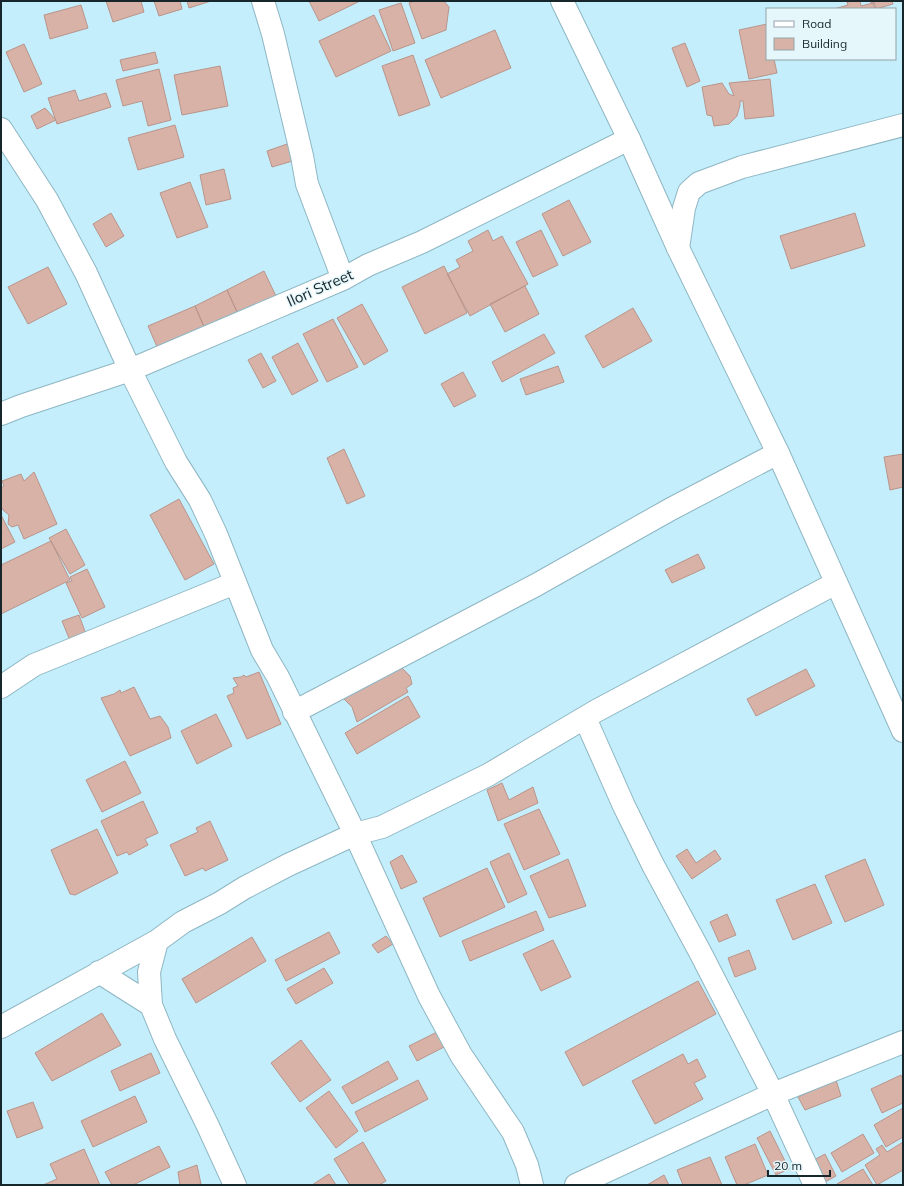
<svg xmlns="http://www.w3.org/2000/svg" width="904" height="1186" viewBox="0 0 904 1186" font-family="Mulish,sans-serif">
<rect width="100%" height="100%" fill="#c4eefc"/>
<path fill="#d9b2a7" stroke="#b9948a" d="M 106,1 L 141,1 L 144,12 L 113,22 Z
M 154,1 L 180,1 L 182,9 L 159,16 Z
M 187,1 L 211,1 L 189,8 Z
M 309,1 L 360,1 L 319,21 Z
M 414,1 L 444,1 L 449,7 L 446,30 L 422,39 L 409,3 Z
M 852,1 L 860,1 L 861,6 L 873,3 L 875,9 L 834,9 L 848,5 L 847,2 Z
M 871,1 L 892,1 L 893,4 L 876,9 L 874,2 L 871,3 Z
M 401,3 L 415,43 L 393,51 L 379,10 Z
M 81,5 L 88,28 L 50,39 L 44,15 Z
M 374,15 L 391,51 L 336,77 L 319,41 Z
M 767,24 L 767,59 L 774,59 L 777,73 L 749,79 L 739,30 Z
M 495,30 L 511,68 L 441,98 L 425,60 Z
M 685,43 L 700,81 L 687,87 L 672,48 Z
M 24,44 L 42,84 L 24,92 L 6,52 Z
M 155,52 L 158,63 L 123,71 L 120,60 Z
M 413,55 L 430,105 L 399,116 L 382,66 Z
M 220,66 L 228,106 L 182,115 L 174,75 Z
M 159,69 L 171,120 L 148,126 L 142,101 L 123,106 L 116,80 Z
M 770,79 L 774,116 L 745,119 L 743,101 L 740,101 L 740,105 L 737,116 L 729,124 L 714,126 L 712,116 L 707,115 L 702,87 L 722,83 L 729,94 L 734,96 L 729,83 Z
M 75,90 L 79,101 L 106,93 L 111,107 L 57,124 L 48,98 Z
M 45,108 L 56,120 L 37,129 L 31,116 Z
M 175,125 L 184,157 L 138,170 L 128,138 Z
M 290,143 L 296,160 L 272,167 L 267,151 Z
M 224,169 L 231,199 L 206,205 L 200,175 Z
M 190,182 L 208,227 L 177,238 L 160,193 Z
M 569,200 L 591,242 L 563,256 L 542,214 Z
M 111,213 L 124,236 L 106,247 L 93,224 Z
M 855,213 L 865,246 L 791,269 L 780,236 Z
M 488,230 L 493,241 L 502,236 L 528,284 L 470,316 L 447,274 L 460,267 L 456,260 L 473,251 L 468,241 Z
M 541,230 L 558,265 L 533,277 L 516,242 Z
M 444,266 L 467,313 L 425,334 L 402,287 Z
M 48,267 L 67,304 L 28,324 L 8,287 Z
M 264,271 L 276,296 L 238,314 L 227,290 Z
M 525,286 L 539,314 L 505,332 L 490,304 Z
M 227,290 L 238,314 L 205,329 L 195,306 Z
M 362,304 L 388,351 L 364,365 L 337,318 Z
M 195,306 L 205,329 L 158,349 L 148,326 Z
M 633,308 L 652,341 L 603,368 L 585,336 Z
M 333,319 L 358,367 L 327,382 L 303,334 Z
M 544,334 L 555,353 L 502,382 L 492,362 Z
M 298,343 L 318,381 L 292,395 L 272,357 Z
M 261,353 L 276,381 L 263,388 L 248,360 Z
M 558,366 L 564,382 L 526,395 L 520,379 Z
M 463,372 L 476,396 L 454,407 L 441,384 Z
M 344,449 L 365,496 L 347,504 L 327,458 Z
M 903,454 L 903,487 L 890,490 L 884,457 Z
M 34,472 L 57,524 L 24,539 L 18,525 L 12,527 L 8,524 L 9,515 L 3,510 L 1,506 L 1,488 L 4,486 L 2,481 L 21,474 L 24,481 Z
M 179,499 L 214,564 L 185,580 L 150,515 Z
M 1,515 L 15,542 L 1,549 Z
M 66,529 L 85,565 L 70,574 L 49,538 Z
M 51,541 L 70,580 L 1,614 L 1,565 Z
M 698,554 L 705,568 L 672,583 L 665,570 Z
M 87,569 L 105,607 L 82,618 L 66,583 L 72,581 L 70,577 Z
M 79,615 L 87,637 L 71,643 L 62,621 Z
M 395,666 L 398,670 L 402,668 L 410,676 L 412,684 L 406,688 L 408,692 L 357,722 L 352,707 L 342,697 Z
M 806,669 L 815,686 L 756,716 L 747,699 Z
M 259,672 L 281,724 L 247,739 L 227,696 L 234,693 L 233,688 L 238,686 L 233,678 L 241,677 L 244,675 L 246,677 Z
M 134,687 L 150,719 L 160,716 L 168,727 L 171,738 L 130,756 L 101,698 L 114,694 L 120,690 L 121,693 Z
M 408,696 L 420,717 L 357,754 L 345,733 Z
M 216,714 L 232,746 L 197,764 L 181,731 Z
M 125,761 L 141,793 L 102,812 L 86,780 Z
M 502,783 L 509,800 L 533,787 L 538,803 L 498,821 L 487,790 Z
M 143,801 L 158,833 L 145,839 L 148,845 L 129,855 L 127,852 L 117,856 L 101,821 Z
M 539,809 L 560,854 L 524,870 L 504,824 Z
M 210,821 L 228,860 L 205,871 L 203,868 L 185,876 L 170,845 L 198,832 L 196,828 Z
M 97,829 L 118,873 L 75,895 L 70,894 L 51,850 Z
M 687,849 L 696,863 L 715,850 L 721,859 L 692,879 L 676,856 Z
M 509,853 L 527,894 L 508,903 L 490,862 Z
M 402,855 L 417,882 L 401,889 L 390,862 Z
M 568,859 L 586,906 L 549,918 L 530,876 Z
M 865,859 L 884,905 L 845,922 L 825,876 Z
M 487,868 L 505,907 L 440,937 L 423,898 Z
M 815,884 L 832,923 L 793,940 L 776,900 Z
M 536,911 L 544,930 L 470,961 L 462,941 Z
M 727,914 L 736,935 L 719,942 L 710,922 Z
M 329,932 L 340,953 L 286,981 L 275,960 Z
M 386,936 L 393,944 L 378,953 L 372,945 Z
M 252,937 L 266,961 L 196,1003 L 182,979 Z
M 553,940 L 571,977 L 541,991 L 523,954 Z
M 749,950 L 756,969 L 735,977 L 728,958 Z
M 324,968 L 333,983 L 296,1004 L 287,989 Z
M 698,981 L 716,1014 L 583,1086 L 565,1052 Z
M 102,1013 L 121,1045 L 52,1081 L 35,1053 Z
M 437,1032 L 444,1047 L 417,1061 L 409,1046 Z
M 301,1040 L 331,1080 L 300,1102 L 271,1063 Z
M 151,1053 L 160,1073 L 120,1091 L 111,1071 Z
M 683,1054 L 688,1064 L 697,1059 L 706,1077 L 694,1083 L 703,1099 L 655,1124 L 632,1081 Z
M 388,1061 L 398,1079 L 352,1104 L 342,1087 Z
M 901,1075 L 903,1080 L 903,1103 L 882,1113 L 871,1089 Z
M 418,1080 L 428,1099 L 365,1132 L 355,1112 Z
M 836,1080 L 841,1096 L 805,1110 L 798,1097 Z
M 329,1091 L 358,1131 L 336,1148 L 306,1108 Z
M 135,1096 L 147,1122 L 93,1147 L 81,1121 Z
M 33,1102 L 43,1128 L 17,1138 L 7,1111 Z
M 903,1108 L 903,1137 L 886,1147 L 874,1125 Z
M 770,1131 L 789,1169 L 776,1175 L 757,1138 Z
M 863,1134 L 874,1153 L 842,1172 L 831,1153 Z
M 363,1142 L 386,1181 L 379,1185 L 350,1185 L 334,1159 Z
M 903,1142 L 903,1170 L 877,1185 L 865,1165 L 880,1155 L 876,1149 L 882,1145 L 887,1152 Z
M 755,1144 L 768,1175 L 744,1185 L 737,1185 L 725,1157 Z
M 159,1146 L 170,1167 L 133,1185 L 112,1185 L 105,1172 Z
M 84,1149 L 100,1185 L 43,1185 L 57,1179 L 50,1164 Z
M 825,1154 L 836,1176 L 825,1182 L 814,1160 Z
M 710,1157 L 722,1185 L 683,1185 L 677,1170 Z
M 197,1165 L 201,1184 L 195,1185 L 180,1185 L 178,1172 Z
M 863,1169 L 873,1185 L 837,1185 L 837,1184 Z
M 329,1174 L 336,1185 L 312,1185 Z
M 664,1175 L 669,1185 L 647,1185 Z"/>
<g fill="none" stroke-linecap="round" stroke-linejoin="round">
<g stroke="#8eb6c3" stroke-width="24">
<path id="minor" d="M 263,1 L 273,34 L 302,156 L 307,184 L 343,279
M 1,129 L 47,200 L 86,273 L 130,370 L 176,462 L 200,500 L 216,534 L 262,650 L 278,677 L 355,834 L 429,996 L 461,1055 L 513,1132 L 527,1165 L 532,1185
M 678,248 L 684,208 L 689,192 L 699,183 L 742,167 L 903,125
M 1,414 L 21,406 L 130,370 L 343,279 L 368,265 L 422,242 L 629,139
M 1,687 L 34,665 L 235,583
M 294,712 L 536,585 L 671,509 L 778,453
M 585,718 L 624,806 L 653,865 L 700,952 L 773,1094 L 815,1185
M 99,972 L 151,1005
M 1,1027 L 157,941
M 235,1185 L 207,1124 L 165,1039 L 151,1005 L 149,972 L 157,941 L 183,922 L 220,903 L 244,888 L 288,865 L 355,834 L 382,827 L 488,775 L 596,711 L 836,583
M 576,1185 L 773,1094 L 903,1042"/>
</g>
<g stroke="#8eb6c3" stroke-width="24">
<path id="secondary" d="M 562,1 L 629,139 L 678,248 L 778,453 L 903,731"/>
</g>
<use href="#minor" stroke="#fff" stroke-width="22"/>
<use href="#secondary" stroke="#fff" stroke-width="22"/>
</g>
<g text-anchor="middle" stroke-width="3" stroke-linejoin="round" paint-order="stroke">
<g font-size="15" fill="#16262b" stroke="#e6f7fc">
<text transform="translate(320 288) rotate(-24)" y="5">Ilori Street</text>
</g>
</g>
<rect width="904" height="1186" fill="none" stroke="#16262b" stroke-width="4"/>
<rect x="766" y="8" width="130" height="52" fill="#e6f7fc" stroke="#93a3a8"/>
<rect x="774" y="21" width="20" height="6" fill="#ffffff" stroke="#93a3a8"/>
<text x="802" y="28" font-size="12" fill="#16262b">Road</text>
<rect x="774" y="38" width="20" height="12" fill="#d9b2a7" stroke="#93a3a8"/>
<text x="802" y="48" font-size="12" fill="#16262b">Building</text>
<path d="M768 1170v6h62v-6" fill="none" stroke="#16262b" stroke-width="2"/>
<text x="774" y="1170" font-size="12" fill="#16262b" stroke="#e6f7fc" stroke-width="3" paint-order="stroke">20 m</text>
</svg>
